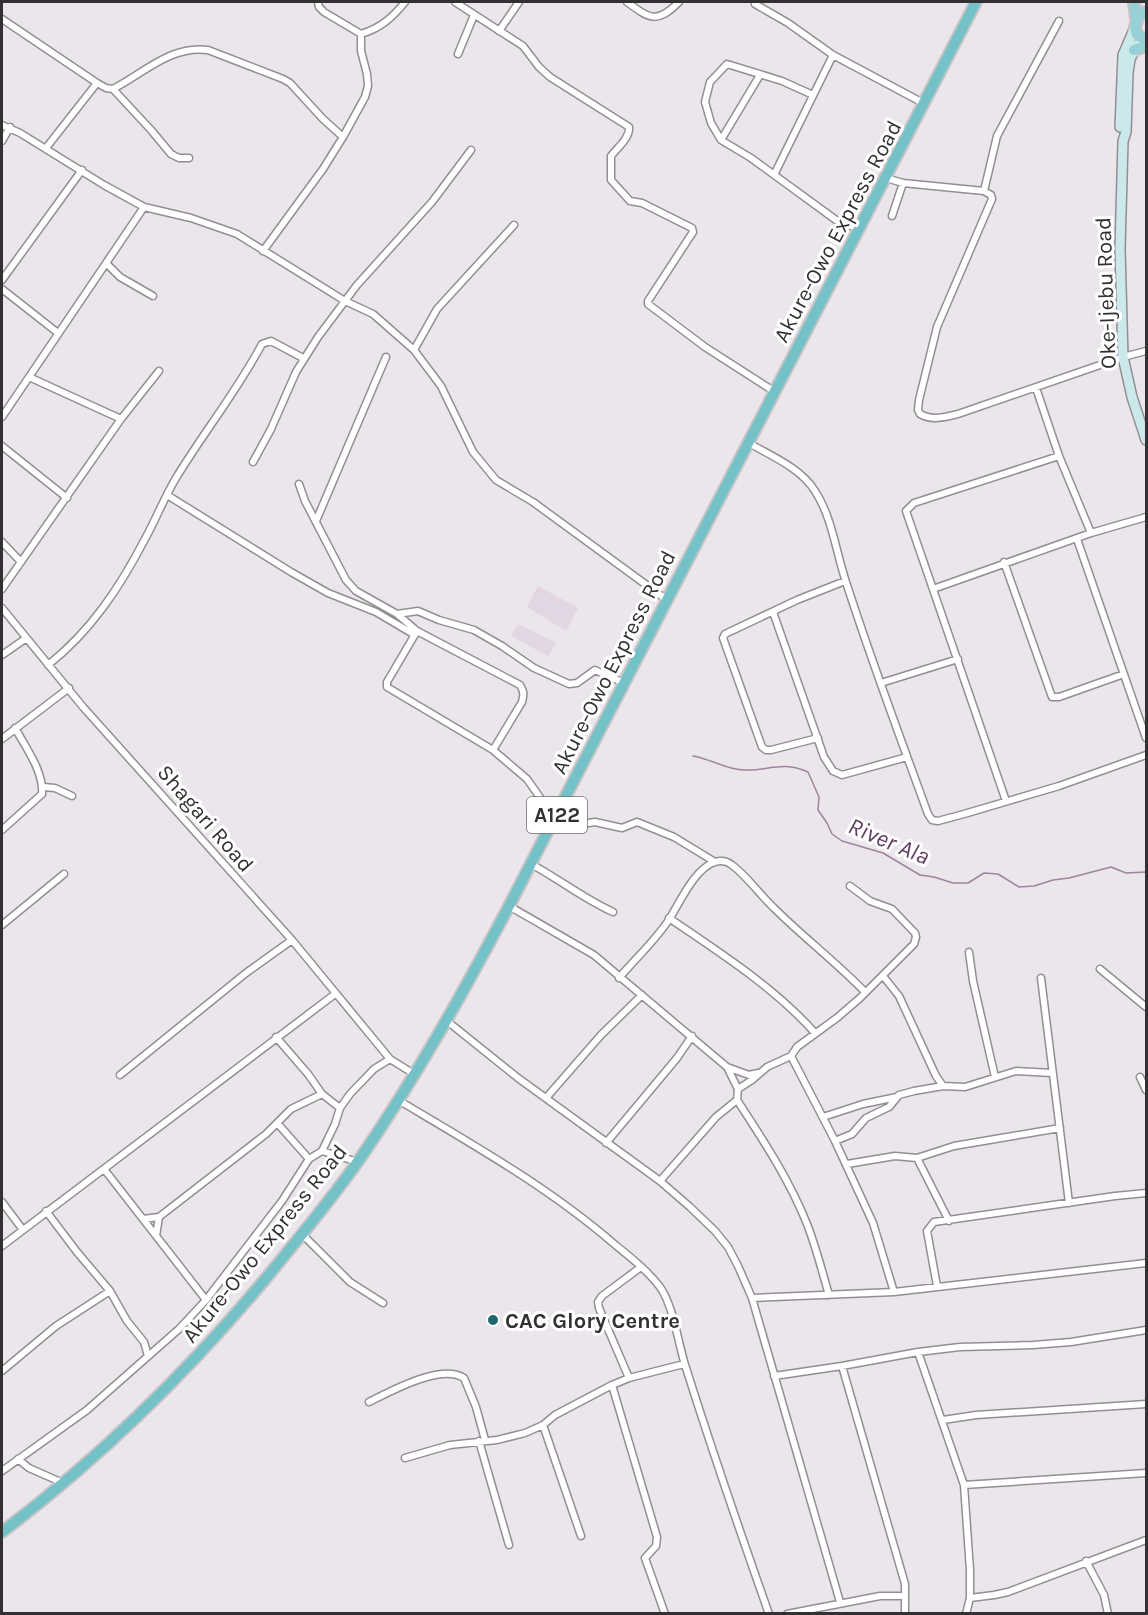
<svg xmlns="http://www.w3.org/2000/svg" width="1148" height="1615" viewBox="0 0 1148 1615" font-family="Karla,sans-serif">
<rect width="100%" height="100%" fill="#ebe6eb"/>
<path fill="#e1d6e1" d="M 538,586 L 578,608 L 566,631 L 527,607 Z
M 518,624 L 556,643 L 548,656 L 511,636 Z"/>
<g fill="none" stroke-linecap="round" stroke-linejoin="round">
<path stroke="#9c859d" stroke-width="1.5" d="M 693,756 C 711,759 729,771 748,770 C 772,770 782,761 808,772 L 819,797 L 818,810 L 827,823 L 832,834 L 842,841 L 883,853 L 920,875 L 934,877 L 953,883 L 968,883 L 984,873 L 998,874 L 1019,887 L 1034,886 L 1053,880 L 1069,878 L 1111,867 L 1126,873 L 1146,872"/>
<g stroke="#938e93" stroke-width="9">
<path id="minor" d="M 318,2 L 319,7 L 324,12 L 361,34
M 455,2 L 523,46 L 539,67 L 550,77 L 629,127 C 630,138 618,147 611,156 L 611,180 L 630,201 L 642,203 L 692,228 L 693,232 L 648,301 L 648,304 L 705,347 L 775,392
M 627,2 C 650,19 657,24 679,2
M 755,4 L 788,23 L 833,55 L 925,104
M 2,19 L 97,83
M 499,31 L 519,2
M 458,54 L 474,15
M 113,89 L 151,130 L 171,154 L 179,158 L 189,158
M 813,95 L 782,81 L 727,64 L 710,82 L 705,102 L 711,123 L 721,140 L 751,158 L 836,220 L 859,229
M 2,125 L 20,133 L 104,185 L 144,207 L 191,218 L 237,234 L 345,301 L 373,314 L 414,350 L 441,386 L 473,452 L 496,480 L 533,502 L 667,600
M 721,140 L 760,75
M 2,141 L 10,127
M 46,148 L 97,83 L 106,88 L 113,89 C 144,73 171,45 208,50 L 283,79 L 290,83 L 323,119 L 343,137
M 774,175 L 833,55
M 886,178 L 903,183 L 984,191 L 991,195 L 992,199 L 937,327 L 919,400 L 918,410 L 920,414 C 932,421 946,417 958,414 L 1123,357 L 1146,351
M 984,191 L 997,136 L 1059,21
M 892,216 L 903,183
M 263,251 L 323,169 L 343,137 L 365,97 L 368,86 L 367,74 L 361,51 L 361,34 C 381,28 393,17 405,2
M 107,264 L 120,277 L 153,296
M 2,280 L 82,170
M 2,289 L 58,333
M 414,350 L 437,309 L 514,225
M 29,377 L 121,419
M 1036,388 L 1059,456 L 1091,533
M 2,417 L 144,207
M 749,443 C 771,456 801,468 815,491 C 832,517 836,552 846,582 C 871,660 900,737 928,814 L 932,820 L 938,821 L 964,814 L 1059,786 L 1146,755
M 2,446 L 67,498
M 253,462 L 271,429 L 296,372 L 318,337 L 357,285 L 432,202 L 471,150
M 299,484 L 305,501 L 346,580 L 356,591 L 397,614 L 418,611 L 439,620 L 474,630 L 502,646 L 534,668 L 569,684 L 577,683 L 595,670 L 624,683
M 167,495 L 291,572 L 328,593 L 376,612 L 415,635
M 316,521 L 386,357
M 1077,539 L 1146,738
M 2,542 L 21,562
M 1004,562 L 1052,697 L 1059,697 L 1124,674
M 2,589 L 121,419 L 159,371
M 933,589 L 1091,533 L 1146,517
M 2,608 L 83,707 L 292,940 L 390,1059 L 414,1074
M 773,612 L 824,757 L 833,771 L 842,775 L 907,757
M 397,614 L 417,631 L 520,685 C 524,692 524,694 522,702 L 493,750
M 417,631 L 387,682 L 387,687 L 493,750 L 527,779 L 555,819 L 563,824 L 570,826 L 595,822 L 622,828 L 637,822 L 674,837 L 715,862
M 2,655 L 25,639
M 48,665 C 91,631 120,587 145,539 C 156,519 164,498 176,478 C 204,432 237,391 262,344 L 271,341 L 303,358
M 881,683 L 958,659
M 818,738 L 771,750 L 766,750 L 762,747 L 723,638 L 725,634 L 797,600 L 845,581
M 2,739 L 69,688
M 43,787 L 55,788 L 72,796
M 1006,801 L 906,511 L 914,503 L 1059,456
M 2,830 L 42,794 C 44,772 25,746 15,728
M 531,864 C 559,879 584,899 613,912
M 509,906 L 594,955 L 727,1067 L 738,1089 L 737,1100 L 716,1117 L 660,1181
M 669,918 C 720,953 774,987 815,1033
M 2,925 L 64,874
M 969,952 L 973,981 L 995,1077
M 1100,969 L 1146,1007
M 883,976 L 899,996 L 936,1076 L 943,1086
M 619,978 C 635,959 657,939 670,918 C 680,902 695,868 715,862 C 721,860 727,861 732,865 C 748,877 759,894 774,908 C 803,937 836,962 865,992
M 1041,978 L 1069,1203
M 447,1021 L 518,1078 L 660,1181 L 690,1207 L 715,1231 L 728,1247 L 738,1266 L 752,1298 L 840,1602
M 791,1056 L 835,1141 L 873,1223 L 894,1292
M 727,1067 L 749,1075 L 758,1073
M 120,1075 L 246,973 L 292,940
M 1140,1077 L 1146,1090
M 738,1089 L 752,1080 L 767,1067 L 791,1056 L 797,1047 L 838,1017 L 860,998 L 914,944 L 916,937 L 915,933 L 892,909 L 870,901 L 850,886
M 322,1094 L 340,1108
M 546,1098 L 601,1035 L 642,995
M 398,1100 C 472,1144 548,1187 613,1243 C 629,1256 647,1270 660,1287 C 674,1307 678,1344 686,1368 C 712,1450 740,1532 769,1614
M 737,1100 C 763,1140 789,1179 807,1224 C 816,1247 822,1271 829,1295
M 823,1117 L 863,1104 L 897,1097
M 278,1124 L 309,1159
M 835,1141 L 852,1134 L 866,1118 L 889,1107 L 899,1095 L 914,1091 L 943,1086 L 965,1087 L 1016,1071 L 1052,1073
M 606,1143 L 677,1058 L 692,1036
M 322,1151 L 335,1124 L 340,1108 L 350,1094 L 374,1069 L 390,1059
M 917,1158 L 949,1221
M 847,1164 L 895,1156 L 917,1158 L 954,1146 L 1060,1128
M 104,1169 L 206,1300
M 2,1202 L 23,1230
M 46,1211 L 77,1252 L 110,1291 L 127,1321 L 144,1342 L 148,1356
M 143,1219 L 159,1217 L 266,1134 L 291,1109 L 322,1094 L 308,1074 L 276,1037
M 302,1234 L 350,1282 L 383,1303
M 156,1236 L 159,1217
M 2,1246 L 335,994
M 937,1286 L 927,1231 L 934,1222 L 1115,1196 L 1146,1193
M 752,1298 L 894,1292 L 1146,1263
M 918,1352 L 964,1485 L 970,1570 L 970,1598 L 966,1614
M 842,1366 L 905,1584 L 905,1614
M 2,1371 L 56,1326 L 110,1291
M 774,1376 L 842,1366 L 918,1352 L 960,1347 L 1033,1345 L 1071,1342 L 1146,1330
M 629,1378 L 599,1308 L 598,1302 L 602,1296 L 641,1267
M 612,1385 L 657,1537 L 656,1546 L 645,1558 L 665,1614
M 369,1402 C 391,1391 442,1363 464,1378 L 476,1407 L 485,1440
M 943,1420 L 976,1415 L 1146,1404
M 543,1425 L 581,1536
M 479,1441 L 509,1545
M 405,1458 L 450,1445 L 497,1440 L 525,1433 L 543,1425 L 555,1415 L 612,1385 L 629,1378 L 684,1364
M 18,1459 L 29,1468 L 63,1483
M 2,1471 L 87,1410 L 179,1329 L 206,1300 L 282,1201 L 309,1159 L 322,1151 L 358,1162
M 964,1485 L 1146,1473
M 1086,1561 L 1104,1595 L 1108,1614
M 970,1598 L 994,1595 L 1008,1592 L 1146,1540
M 787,1614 L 880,1596 L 905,1596"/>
</g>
<g stroke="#938e93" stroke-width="12">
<path id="secondary" d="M 1137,45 L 1130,59 L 1128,73 L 1126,132 L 1123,141 L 1120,249 L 1123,357 L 1132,397 L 1146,440
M 1120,127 L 1123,55 L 1135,27"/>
</g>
<g stroke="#c6c5c6" stroke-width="14">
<path id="primary" d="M 1134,2 L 1136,19
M 1146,12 L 1139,15 L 1135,27 L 1137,35 L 1146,40
M 1134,50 L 1146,46"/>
</g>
<g stroke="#c6c5c6" stroke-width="14">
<path id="trunk" d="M 2,1532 C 109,1451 205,1355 289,1250 C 313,1221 337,1191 359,1160 C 415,1079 463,993 509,906 L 976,2"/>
</g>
<use href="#minor" stroke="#fff" stroke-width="6"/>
<use href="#secondary" stroke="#cbe8ea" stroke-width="9"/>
<use href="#primary" stroke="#97d1d6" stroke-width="10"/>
<use href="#trunk" stroke="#74c2c8" stroke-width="10"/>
</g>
<circle fill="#1b686e" stroke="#fff" stroke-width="2" cx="493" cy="1320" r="6"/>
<g text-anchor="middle" stroke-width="6" stroke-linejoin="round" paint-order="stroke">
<rect fill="#fff" stroke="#706e70" stroke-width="1.5" x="527" y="797" width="60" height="36" rx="4.5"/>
<g font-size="21" font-weight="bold" fill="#333033">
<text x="557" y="822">A122</text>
</g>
<g font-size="22" fill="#333033" stroke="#fff">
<text transform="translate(837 231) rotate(-62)" y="8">Akure-Owo Express Road</text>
<text transform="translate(1105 293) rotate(-92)" y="8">Oke-Ijebu Road</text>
<text transform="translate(613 662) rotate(-63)" y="8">Akure-Owo Express Road</text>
<text transform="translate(206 818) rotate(49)" y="8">Shagari Road</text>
<text transform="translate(264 1243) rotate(-51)" y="8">Akure-Owo Express Road</text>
</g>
<g font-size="22" font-weight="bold" fill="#333033" stroke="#fff" text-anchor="start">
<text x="505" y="1328">CAC Glory Centre</text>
</g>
<g font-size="24" font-style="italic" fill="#603d62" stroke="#fff">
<text transform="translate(889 841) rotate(23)" y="8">River Ala</text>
</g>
</g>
<rect width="1148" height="1615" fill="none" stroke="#333033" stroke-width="6"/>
</svg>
